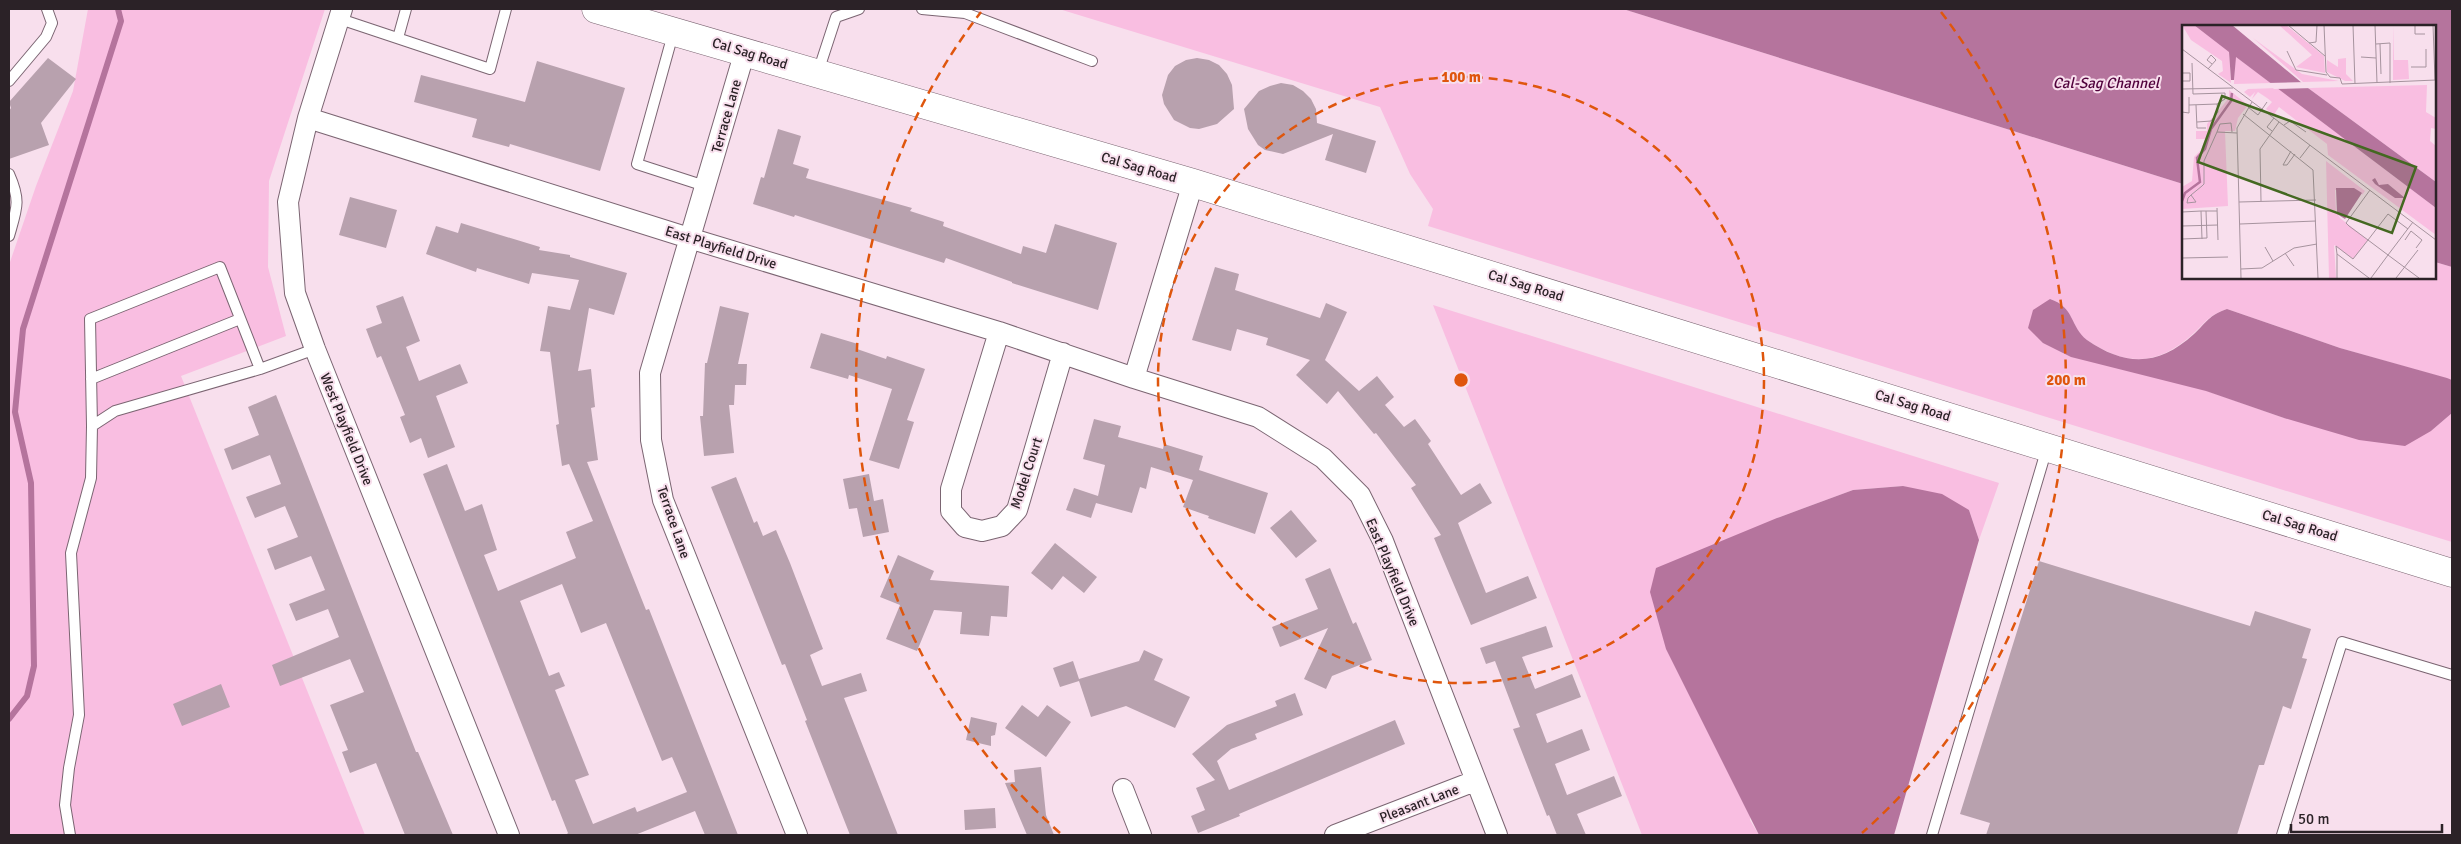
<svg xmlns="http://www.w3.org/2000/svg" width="2461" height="844" viewBox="0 0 2461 844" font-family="Signika,sans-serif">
<rect width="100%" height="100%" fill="#f8dfed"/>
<path fill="#f9bee1" d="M 88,9 L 325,9 L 269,181 L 268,267 L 286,336 L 181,376 L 365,835 L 9,835 L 9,265 L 36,186 L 73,91 Z
M 1059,9 L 1623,9 L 2183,184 L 2184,278 L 2435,278 L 2435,262 L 2452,267 L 2452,380 L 2340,348 L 2227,309 C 2208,316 2208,320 2194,333 C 2158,366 2127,367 2087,340 C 2070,328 2075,307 2050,299 L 2028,328 L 2284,418 L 2431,431 L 2452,413 L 2452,542 L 1428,226 L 1433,209 L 1410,174 L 1380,107 Z
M 1433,305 L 1999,483 L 1979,540 L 1969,510 L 1903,486 L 1853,490 L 1777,518 L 1750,820 L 1759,835 L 1642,835 Z"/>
<path fill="#b5749d" d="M 1623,9 L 2452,9 L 2452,267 L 2435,262 L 2435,26 L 2184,26 L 2183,184 Z
M 2050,299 C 2075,307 2070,327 2087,340 C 2126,367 2159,366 2194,334 C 2208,321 2208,316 2227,309 L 2340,348 L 2447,378 L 2452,380 L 2452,413 L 2431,431 L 2405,446 L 2359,440 L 2284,418 L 2206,391 L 2071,357 L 2043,343 L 2028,328 L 2033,310 Z
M 1903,486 L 1942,494 L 1969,510 L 1979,540 L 1894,835 L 1759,835 L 1666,649 L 1650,592 L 1656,568 L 1777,518 L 1853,490 Z"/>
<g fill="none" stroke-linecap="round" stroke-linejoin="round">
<path stroke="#b5749d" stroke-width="6" d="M 9,719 L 27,696 L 34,666 L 31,483 L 15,412 L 23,329 L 121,21 L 118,9"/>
</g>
<path fill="#b8a1ae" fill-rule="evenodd" d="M 48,58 L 76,79 L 41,123 L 49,145 L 9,159 L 9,111 L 11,108 L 9,102 Z
M 1197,58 L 1209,60 L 1219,65 L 1227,74 L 1232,85 L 1234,109 L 1217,124 L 1199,129 L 1190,128 L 1174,120 L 1164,104 L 1162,95 L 1168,75 L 1175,66 L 1186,60 Z
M 537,61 L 625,88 L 600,171 L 510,144 L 509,147 L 472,137 L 477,119 L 414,102 L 421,75 L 525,102 Z
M 1281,83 L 1293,85 L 1303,91 L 1311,99 L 1316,109 L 1317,123 L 1376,141 L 1366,173 L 1325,160 L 1333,134 L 1283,154 L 1265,150 L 1258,145 L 1248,129 L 1244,109 L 1259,91 L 1270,86 Z
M 778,129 L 801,136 L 793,164 L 809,169 L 806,178 L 912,208 L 910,211 L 944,222 L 943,226 L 1021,254 L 1023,246 L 1046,253 L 1055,224 L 1117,243 L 1098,310 L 1012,283 L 1012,282 L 946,258 L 944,263 L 795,215 L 794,217 L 753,204 L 761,177 L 764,178 Z
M 350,197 L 397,210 L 386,248 L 339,235 Z
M 461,223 L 540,247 L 539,250 L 570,255 L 570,257 L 627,273 L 614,315 L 589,308 L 578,371 L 591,369 L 595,407 L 591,408 L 598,460 L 587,462 L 646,610 L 649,609 L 738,835 L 705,835 L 695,811 L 635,835 L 566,835 L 568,833 L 555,800 L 552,801 L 423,474 L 447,464 L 465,511 L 482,504 L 497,550 L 484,555 L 498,591 L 576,558 L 566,532 L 593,521 L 569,464 L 562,466 L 556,425 L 559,424 L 550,352 L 540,351 L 548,306 L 570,310 L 579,280 L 532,273 L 529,284 L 477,268 L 476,272 L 426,254 L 436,226 L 458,233 ZM 562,584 L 581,633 L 606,623 L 662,761 L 672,757 L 687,792 L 637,812 L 635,807 L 593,824 L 575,780 L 589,775 L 555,690 L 565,686 L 559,672 L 549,676 L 520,601 Z
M 1215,267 L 1239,274 L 1235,290 L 1320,318 L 1326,303 L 1347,312 L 1325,360 L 1359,391 L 1377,376 L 1394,397 L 1385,405 L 1404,427 L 1415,419 L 1431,441 L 1428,444 L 1461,495 L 1480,483 L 1492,503 L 1458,523 L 1486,593 L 1528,576 L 1537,598 L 1471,625 L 1434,538 L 1441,535 L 1411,488 L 1416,485 L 1376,433 L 1374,434 L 1338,391 L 1327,404 L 1296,375 L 1310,360 L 1266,345 L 1268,338 L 1237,329 L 1231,351 L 1192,340 Z
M 403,296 L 420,341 L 406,347 L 419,381 L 460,364 L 468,383 L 436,396 L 455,447 L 428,458 L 421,438 L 410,443 L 400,417 L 405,415 L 381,356 L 377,358 L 366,329 L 382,323 L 376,306 Z
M 720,306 L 749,313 L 738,364 L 747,364 L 746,385 L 735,385 L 734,405 L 729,405 L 734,453 L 704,456 L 700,416 L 703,416 L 705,363 L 707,363 Z
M 821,333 L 858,344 L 857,349 L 886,359 L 887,356 L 925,369 L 907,420 L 914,422 L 899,469 L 869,460 L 892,389 L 849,375 L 848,379 L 810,368 Z
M 276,395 L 416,752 L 418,752 L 453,835 L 405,835 L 376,763 L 350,773 L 342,752 L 348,750 L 330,705 L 364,692 L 350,659 L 280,686 L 272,665 L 339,637 L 328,609 L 296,621 L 289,604 L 325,590 L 311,556 L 275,570 L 267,549 L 298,537 L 285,506 L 255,518 L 246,497 L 281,484 L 270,455 L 232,470 L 224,449 L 259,435 L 248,407 Z
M 1094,419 L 1121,426 L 1118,437 L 1163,449 L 1164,444 L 1203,456 L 1199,470 L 1268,493 L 1255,534 L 1208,518 L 1209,516 L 1183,507 L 1193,480 L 1151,467 L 1146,489 L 1140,487 L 1132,513 L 1096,503 L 1091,518 L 1066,510 L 1074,488 L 1098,496 L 1105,465 L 1083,459 Z
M 869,474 L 874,501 L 883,499 L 889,532 L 863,537 L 857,508 L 849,509 L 843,479 Z
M 736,477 L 754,523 L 757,521 L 763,536 L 776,530 L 790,563 L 823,649 L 810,655 L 822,686 L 861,673 L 867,691 L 844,698 L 898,835 L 850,835 L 805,721 L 807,720 L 785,664 L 782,665 L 711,487 Z
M 1291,510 L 1317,541 L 1296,558 L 1270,528 Z
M 1055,543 L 1097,577 L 1084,593 L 1063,576 L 1052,590 L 1031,573 Z
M 898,555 L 934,571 L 930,580 L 1009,586 L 1007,617 L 991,616 L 989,636 L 960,634 L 962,612 L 934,610 L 917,651 L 886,639 L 900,605 L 880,597 Z
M 2039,561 L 2250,626 L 2255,611 L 2311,629 L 2302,658 L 2307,659 L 2291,709 L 2283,706 L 2264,765 L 2259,765 L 2237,835 L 1986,835 L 1990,823 L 1960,814 Z
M 1330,568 L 1353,624 L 1356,622 L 1372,660 L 1332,676 L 1326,689 L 1304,679 L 1328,628 L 1280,647 L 1272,627 L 1318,609 L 1305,579 Z
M 1546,626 L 1553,647 L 1522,657 L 1535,689 L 1572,674 L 1581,697 L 1536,714 L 1547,743 L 1582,729 L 1590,750 L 1555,764 L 1567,795 L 1614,776 L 1622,796 L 1577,814 L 1586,835 L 1557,835 L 1549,815 L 1547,816 L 1513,729 L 1520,727 L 1495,661 L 1486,664 L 1480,648 Z
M 1144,650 L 1163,659 L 1154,680 L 1190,697 L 1175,728 L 1126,706 L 1091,717 L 1079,681 L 1060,687 L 1053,668 L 1073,661 L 1079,679 L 1139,661 Z
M 221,684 L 230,707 L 182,726 L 173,704 Z
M 1295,693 L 1303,715 L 1255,734 L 1257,739 L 1231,749 L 1217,761 L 1229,790 L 1395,720 L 1405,744 L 1239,814 L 1240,816 L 1198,833 L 1191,816 L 1205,810 L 1196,788 L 1215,780 L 1192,754 L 1227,725 L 1277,706 L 1275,701 Z
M 1022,705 L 1038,717 L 1047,705 L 1071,722 L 1046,757 L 1005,728 Z
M 971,717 L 997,723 L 995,735 L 991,736 L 991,746 L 966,740 Z
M 1041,767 L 1046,815 L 1054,835 L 1027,835 L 1005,783 L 1015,782 L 1014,770 Z
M 995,808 L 996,828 L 965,830 L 964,810 Z"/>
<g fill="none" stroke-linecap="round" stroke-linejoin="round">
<g stroke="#7b6572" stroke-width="12">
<path id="lane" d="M 922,9 L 965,13 L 1092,61
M 340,19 L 490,69 L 506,9
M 673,34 L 637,164 L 705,186
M 398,38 L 406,9
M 818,72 L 836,17 L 859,9
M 9,81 L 46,37 L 52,23 L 47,9
M 9,174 C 21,201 17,208 9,236
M 91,379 L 240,319
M 92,426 L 90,319 L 220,267 L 260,369
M 70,835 L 65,805 L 69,768 L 79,715 L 71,553 L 91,478 L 92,426 L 115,411 L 260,369 L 315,349
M 1932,835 L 2047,448
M 2282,835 L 2342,642 L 2452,675"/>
</g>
<g stroke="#7b6572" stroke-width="22">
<path id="street" d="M 342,9 L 308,118 L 288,202 L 295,293 L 315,349 L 509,835
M 745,51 L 650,373 L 651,440 L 663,500 L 797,835
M 308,118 L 689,238 L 999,332 L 1134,378 L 1258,417 L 1323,458 L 1360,495 L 1383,541 L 1497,835
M 999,332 L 951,489 L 951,511 L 965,527 L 982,531 L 1002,526 L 1017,510 L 1063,353
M 1134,378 L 1193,183
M 1123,789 L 1141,835
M 1335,835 L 1475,781"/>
</g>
<g stroke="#7b6572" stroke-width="29">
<path id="secondary" d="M 596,9 L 1193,183 L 2452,573"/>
</g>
<use href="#lane" stroke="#fff" stroke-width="10"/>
<use href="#street" stroke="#fff" stroke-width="20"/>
<use href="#secondary" stroke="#fff" stroke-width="28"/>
</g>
<g fill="none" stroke="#df560d" stroke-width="2.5" stroke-dasharray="9 6">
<circle cx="1461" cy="380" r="303"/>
<path d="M1060 833A605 605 0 0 1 981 12M1941 12A605 605 0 0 1 1862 833"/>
</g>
<g text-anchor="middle" stroke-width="4" stroke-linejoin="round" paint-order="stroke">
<g font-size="14" fill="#2b2227" stroke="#f8dfed">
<text transform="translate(750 53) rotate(17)" y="5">Cal Sag Road</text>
<text transform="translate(726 116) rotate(-74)" y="5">Terrace Lane</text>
<text transform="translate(1139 167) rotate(16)" y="5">Cal Sag Road</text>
<text transform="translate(721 247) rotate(17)" y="5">East Playfield Drive</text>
<text transform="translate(1526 285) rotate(17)" y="5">Cal Sag Road</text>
<text transform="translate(1913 405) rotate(17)" y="5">Cal Sag Road</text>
<text transform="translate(347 429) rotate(68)" y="5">West Playfield Drive</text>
<text transform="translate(1026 473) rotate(-72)" y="5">Model Court</text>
<text transform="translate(674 522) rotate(71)" y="5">Terrace Lane</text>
<text transform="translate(2300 525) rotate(17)" y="5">Cal Sag Road</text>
<text transform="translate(1393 572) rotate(67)" y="5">East Playfield Drive</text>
<text transform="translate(1419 803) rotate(-21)" y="5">Pleasant Lane</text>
</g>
<g font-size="15" font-style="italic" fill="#50003b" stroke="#f8dfed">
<text x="2106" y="88">Cal-Sag Channel</text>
</g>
</g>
<g transform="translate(2182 25)">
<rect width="254" height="254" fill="#f8dfed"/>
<path d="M 0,0 L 12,0 L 47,26 L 49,58 L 36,49 L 41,46 L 40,36 L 9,15 ZM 97,0 L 104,0 L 142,31 L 143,48 L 114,42 L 130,30 ZM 211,0 L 212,35 L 226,35 L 227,54 L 211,55 ZM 71,13 L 120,49 L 157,56 L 121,57 ZM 53,31 L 89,58 L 52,59 ZM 164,33 L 164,49 L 171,56 L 163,56 L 145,47 L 145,35 L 156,42 L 156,34 ZM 245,60 L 244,87 L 254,93 L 254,104 L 249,103 L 248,116 L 254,121 L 254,157 L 126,63 ZM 96,63 L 254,183 L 254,210 L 146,130 L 145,119 L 97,82 L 93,88 L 96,93 L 84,84 L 90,77 L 85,73 L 76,67 L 70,74 L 73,67 L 68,72 L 62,67 L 66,64 ZM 190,155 L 199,161 L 206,159 L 223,173 L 213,173 ZM 47,65 L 66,80 L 56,93 L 53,106 L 43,106 L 46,181 L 0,184 L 0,162 L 10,156 L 12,132 L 19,125 L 23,114 L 14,114 L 14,106 L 25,106 L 25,99 L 47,73 ZM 144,136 L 183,166 L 180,170 L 180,168 L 153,165 L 154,186 L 158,193 L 186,215 L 171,234 L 152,220 L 154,253 L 147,253 Z" fill="#f9bee1" fill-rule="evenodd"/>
<path d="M 12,0 L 50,0 L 126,63 L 254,157 L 254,183 L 54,32 L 52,55 L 49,55 L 47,27 ZM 193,153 L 197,160 L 206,159 L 223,173 L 213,173 L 193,159 L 190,155 ZM 154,163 L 172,163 L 180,168 L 163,194 L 155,189 Z" fill="#b5749d"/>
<path d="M 125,57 L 131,63 L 92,64 L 85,58 Z" fill="#f8dfed"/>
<path fill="none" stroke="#b5749d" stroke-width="2.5" d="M 0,176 L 3,168 L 18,157 L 15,133 L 23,124 L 29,104 L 49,76 L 50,68"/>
<path fill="none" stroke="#a6939e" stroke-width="1" d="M 106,0 L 143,31M 142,0 L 144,47 L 148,52 L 158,53 L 160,59M 171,0 L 173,59M 193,0 L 195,58M 233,0 L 233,9 L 243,9M 251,0 L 253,55M 127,18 L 134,17 L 135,0M 194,19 L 208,18 L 208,58M 198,19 L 199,49M 0,24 L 254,215M 105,26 L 114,45 L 145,50M 179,32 L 194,33M 229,42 L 244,42 L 244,24M 26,44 L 34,35 L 29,30 L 25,35 L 30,39M 0,48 L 8,48 L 8,56 L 0,56M 160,59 L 254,55M 0,64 L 51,63M 7,80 L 35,79 L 43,74 L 43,68 L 11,69 L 10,38M 14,80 L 15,103 L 24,103M 66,82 L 76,90 L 85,77M 0,87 L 7,88 L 7,72M 61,89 L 131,145 L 136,253M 15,97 L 29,96 L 36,87 L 35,79M 102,100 L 108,96 L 124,107M 90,106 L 85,102 L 92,93M 35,107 L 38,99 L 49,98 L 50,107M 109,126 L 101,140 L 105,140 L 113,129M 118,133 L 128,120M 188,165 L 164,198 L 167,201 L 186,215 L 206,189 L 226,204M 9,170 L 14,177 L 5,178 L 6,173 L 9,170 L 20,161 L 22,159 L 22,136 L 35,107 L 55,108M 79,176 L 78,124 L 97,97M 57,177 L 134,175M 35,183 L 36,215M 0,187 L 19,186M 58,199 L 134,196M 0,201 L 36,200M 0,214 L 25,213 L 24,186M 20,214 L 19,186 L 35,186M 223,215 L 229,206 L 240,215 L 234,223M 83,222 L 91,236M 103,228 L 112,241M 155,229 L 155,253M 0,233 L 46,232M 59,244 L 80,243 L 112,223 L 135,219M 59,253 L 55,103 L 70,77M 187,253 L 155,229 L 154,221 L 171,234 L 186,215 L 206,230 L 231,197M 189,253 L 206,230 L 237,253M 214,253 L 236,225"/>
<path fill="#446821" fill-opacity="0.15" stroke="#446821" stroke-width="2.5" d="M 40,71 L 234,142 L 210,208 L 16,137 Z"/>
<rect width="254" height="254" fill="none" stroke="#2b2227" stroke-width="2.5"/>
</g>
<circle cx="1461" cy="380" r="8" fill="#df560d" stroke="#f8dfed" stroke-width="2.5"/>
<g font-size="15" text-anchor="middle" font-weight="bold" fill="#df560d" stroke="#f8dfed" stroke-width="4" stroke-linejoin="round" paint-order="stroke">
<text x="1461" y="82">100 m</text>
<text x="2066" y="385">200 m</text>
</g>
<rect width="2461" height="844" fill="none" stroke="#2b2227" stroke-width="20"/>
<path d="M2291 824v8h151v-8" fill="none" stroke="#2b2227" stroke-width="2.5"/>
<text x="2298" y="824" font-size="15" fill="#2b2227" stroke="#f8dfed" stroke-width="4" paint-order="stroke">50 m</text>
</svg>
